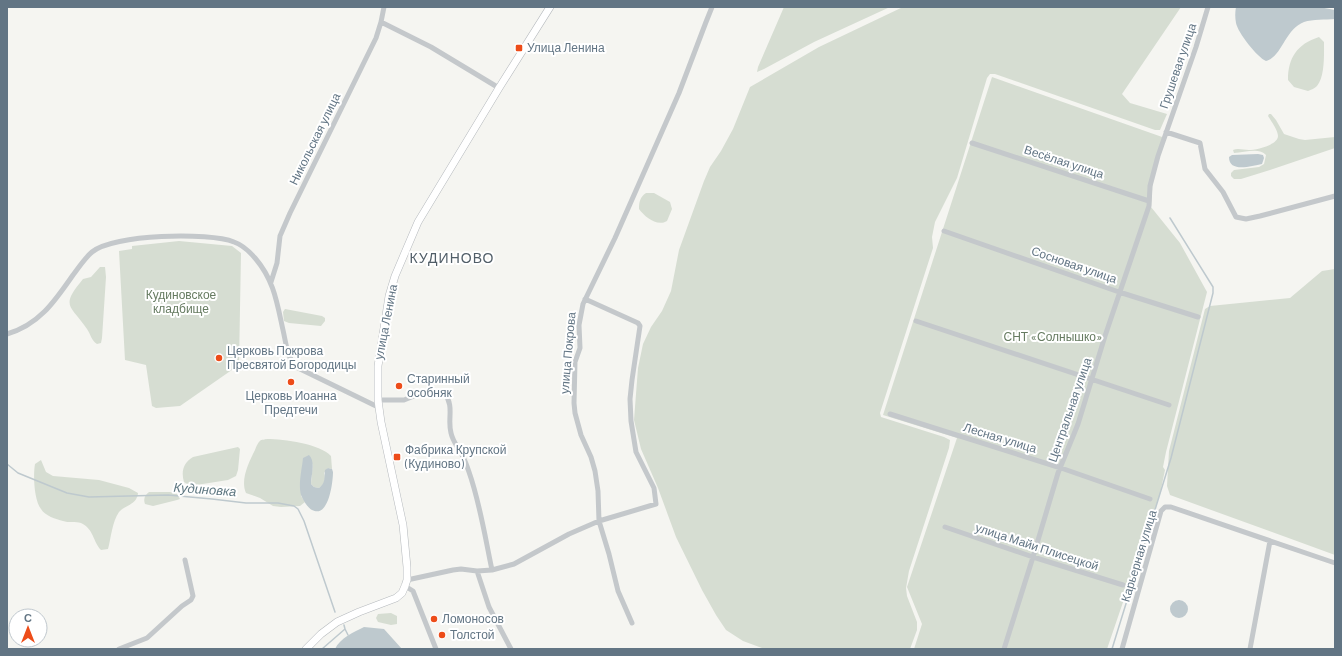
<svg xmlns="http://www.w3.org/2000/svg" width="1342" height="656" viewBox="0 0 1342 656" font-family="Barlow,sans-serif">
<rect width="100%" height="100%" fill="#f5f5f1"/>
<path fill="#d6ddd2" d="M 784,7 L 890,7 L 814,42 L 764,69 L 757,72 L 758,67 Z
M 903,7 L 1181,7 L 1122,94 L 1130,103 L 1167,114 L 1160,130 L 1155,130 L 995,74 L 990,74 L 987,78 L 957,178 L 935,222 L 932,237 L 933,248 L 880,413 L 881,417 L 944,437 L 950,440 L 949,448 L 909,571 L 906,588 L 907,596 L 917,622 L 917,630 L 910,649 L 765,649 L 743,641 L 726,630 L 716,615 L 702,590 L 676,537 L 658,488 L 641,449 L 634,420 L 638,368 L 643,344 L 651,327 L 662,311 L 671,291 L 679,250 L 704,181 L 710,167 L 721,151 L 733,129 L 750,87 L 819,47 Z
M 1319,37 L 1324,42 C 1324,54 1325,77 1317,86 C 1315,88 1311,90 1308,91 L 1294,87 L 1288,80 C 1288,58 1297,44 1319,37 Z
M 992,77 L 1165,138 L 1153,177 L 1151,207 L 1180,243 L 1207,292 L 1166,452 L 1163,467 L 1165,470 L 1160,494 L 1107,649 L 914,649 L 922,624 L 907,587 L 957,438 L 883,415 Z
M 1269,114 L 1271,114 L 1276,120 L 1284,134 L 1299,139 L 1305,140 L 1335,137 L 1335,148 L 1270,170 L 1241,179 L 1234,179 L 1231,176 L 1231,173 L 1234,170 L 1259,167 L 1264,164 L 1266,155 C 1259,147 1244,153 1234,153 L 1233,150 C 1238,148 1243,150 1249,150 C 1256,150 1278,145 1278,136 C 1278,130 1271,121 1268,116 Z
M 646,193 L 654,193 L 670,202 L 672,209 L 667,221 C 657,227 645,217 639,209 C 639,202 640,197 646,193 Z
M 179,241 L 232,246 L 241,253 L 239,365 L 180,406 L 156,408 L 152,406 L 146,365 L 125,360 L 119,251 L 132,249 L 132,246 Z
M 100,267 L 105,267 L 106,277 L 102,338 L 101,343 L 97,344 C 91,340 91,335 87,329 C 70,304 60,307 83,279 L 91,277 Z
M 1335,269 L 1335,555 L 1170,495 L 1167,486 L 1169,451 L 1205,309 L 1210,306 L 1290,298 L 1322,271 Z
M 285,309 L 322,316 L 325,318 L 325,321 L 321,326 L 289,323 L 284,321 L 283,312 Z
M 267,439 C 284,439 320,444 331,456 L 332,469 L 328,468 L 324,473 C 326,479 325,484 319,488 L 314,487 L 311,484 L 313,463 L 301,496 L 305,502 L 300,506 L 281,507 L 273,506 L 260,498 L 246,493 C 240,480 249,462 255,450 C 256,447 258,442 261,440 C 262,440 267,439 267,439 Z
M 238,447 L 240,449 L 238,470 L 236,476 L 228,480 L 190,486 L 184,482 C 181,472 183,463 193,457 Z
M 41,460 L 46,472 L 53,476 L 99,480 L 129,488 L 138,493 C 137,505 125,505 119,512 C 112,522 111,538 108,549 L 101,550 C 93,542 94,529 81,523 C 76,521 68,523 63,521 C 56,519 45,516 41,509 C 34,500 33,475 35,464 Z
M 149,492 L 170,492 L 177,494 L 180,499 L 177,500 L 153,506 L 145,504 C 143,499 145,495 149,492 Z
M 391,613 L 397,616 L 397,624 L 391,625 L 378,622 L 376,618 L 378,614 Z"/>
<path fill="#bec9ce" d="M 1236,7 L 1319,7 L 1335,10 L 1335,19 C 1325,20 1313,19 1304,22 C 1285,29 1282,57 1266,61 C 1257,57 1238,33 1236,23 C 1235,18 1235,12 1236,7 Z
M 1258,154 L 1263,155 L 1264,158 L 1262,164 C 1251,166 1229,173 1229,157 L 1232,155 Z
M 309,455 C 316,462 311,475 311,484 L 314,487 L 319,488 C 326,483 324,477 325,470 L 328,468 L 332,469 L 333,472 C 333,481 329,519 312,510 C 308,508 303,500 301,495 C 298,484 302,469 303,458 Z
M1170 609a9 9 0 1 1 18 0a9 9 0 1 1-18 0Z
M 364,627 L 384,629 L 402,649 L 335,649 C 340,638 354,632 364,627 Z"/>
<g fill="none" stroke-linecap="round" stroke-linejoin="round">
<path stroke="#bec9ce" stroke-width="1.5" d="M 7,464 L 18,473 L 67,493 L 89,497 L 168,495 L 212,499 L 246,503 L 278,503 L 294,506 L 298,509 L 304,521 L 335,612
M 345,629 L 348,635
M 322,649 L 345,629 L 344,625
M 1112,649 L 1171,458 L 1213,293 L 1213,287 L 1170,218"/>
<g stroke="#b5b9bd" stroke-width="8">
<path id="major" d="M 306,649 L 321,634 L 337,622 L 359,612 L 396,598 L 402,593 L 405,586 L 407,580 L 407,567 L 403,525 L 381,422 L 378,400 L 378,366 L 389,296 L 395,276 L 418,222 L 499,88 L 550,7"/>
</g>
<path stroke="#c4c8cb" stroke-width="5" d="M 381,22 L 431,47 L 499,88
M 1166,132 L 1200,143 L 1205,169 L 1223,192 L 1236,217 L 1246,219 L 1260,216 L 1335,196
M 972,143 L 1149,201
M 944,231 L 1119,292 L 1198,317
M 271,282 L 277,263 L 280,236 L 290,213 L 376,38 L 381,22 L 384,7
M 916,321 L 1169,405
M 7,334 C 39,325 55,301 73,275 C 79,267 85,258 92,252 C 113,234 209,232 234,242 C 243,245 249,251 255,258 C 274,280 277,303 283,330 C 286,343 287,357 296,367 L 378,407
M 378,400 L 404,400 L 424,392 L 444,392 C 455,407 447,418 451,433 C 453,442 458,447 462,455 C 465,460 467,466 469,472 C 480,503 485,537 492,570
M 890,414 L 1061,468 L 1150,499
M 945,527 L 1033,557 L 1123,585
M 477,571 L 489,607 L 511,649
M 407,580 L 453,570 L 461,569 L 477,571 L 492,570 L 514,564 L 569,534 L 599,521 L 656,504 L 654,488 L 636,452 L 631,421 L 630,399 L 632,380 L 640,326 L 638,323 L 585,299
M 405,586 L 413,591 L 436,649
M 632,623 L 618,591 L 609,554 L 599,521 L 598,491 L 595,471 L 591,457 L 581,435 L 575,413 L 574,403 L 575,362 L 580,348 L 579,325 L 583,304 L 615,238 L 679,93 L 706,22 L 712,7
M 119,649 L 147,638 L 182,606 L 191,600 L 193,596 L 185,560
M 1004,649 L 1033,557 L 1058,473 L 1078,424 L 1105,336 L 1149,206 L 1150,186 L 1158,156 L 1196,47 L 1208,7
M 1122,649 L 1161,511 L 1165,507 L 1171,507 L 1335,563
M 1250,649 L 1270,541"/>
<use href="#major" stroke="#fff" stroke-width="7"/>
</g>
<g fill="#ed4c19" stroke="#fff" stroke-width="1.5">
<rect x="515" y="44" width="8" height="8" rx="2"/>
<circle cx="219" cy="358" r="4"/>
<circle cx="291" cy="382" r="4"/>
<circle cx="399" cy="386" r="4"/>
<rect x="393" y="453" width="8" height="8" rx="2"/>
<circle cx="434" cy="619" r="4"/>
<circle cx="442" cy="635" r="4"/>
</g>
<g text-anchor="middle" stroke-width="4" stroke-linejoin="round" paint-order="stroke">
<g font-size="12" fill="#627584" stroke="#fff" text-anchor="start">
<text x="527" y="52">Улица Ленина</text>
<text x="227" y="355">Церковь Покрова<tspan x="227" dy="14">Пресвятой Богородицы</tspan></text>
<text x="407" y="383">Старинный<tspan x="407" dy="14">особняк</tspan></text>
<text x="291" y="400" text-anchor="middle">Церковь Иоанна<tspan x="291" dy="14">Предтечи</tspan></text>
<text x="405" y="454">Фабрика Крупской<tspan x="405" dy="14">(Кудиново)</tspan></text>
<text x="442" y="623">Ломоносов</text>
<text x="450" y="639">Толстой</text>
</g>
<g font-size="12" fill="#627584" stroke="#fff">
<text transform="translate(1178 66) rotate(-71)" y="4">Грушевая улица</text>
<text transform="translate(315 139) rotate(-64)" y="4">Никольская улица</text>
<text transform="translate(1064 162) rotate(18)" y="4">Весёлая улица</text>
<text transform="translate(1074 265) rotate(19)" y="4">Сосновая улица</text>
<text transform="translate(386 322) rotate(-79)" y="4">улица Ленина</text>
<text transform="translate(568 353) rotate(-85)" y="4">улица Покрова</text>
<text transform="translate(1070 410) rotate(-71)" y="4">Центральная улица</text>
<text transform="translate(1000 438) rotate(17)" y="4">Лесная улица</text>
<text transform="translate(1037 547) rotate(18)" y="4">улица Майи Плисецкой</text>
<text transform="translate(1139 556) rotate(-73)" y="4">Карьерная улица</text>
</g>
<g font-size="12" fill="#667b61" stroke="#fff">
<text x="181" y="299">Кудиновское<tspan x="181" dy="14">кладбище</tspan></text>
<text x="1053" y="341">СНТ «Солнышко»</text>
</g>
<g font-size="13" font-style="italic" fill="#5e7781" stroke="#fff">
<text transform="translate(205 489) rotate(4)" y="5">Кудиновка</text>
</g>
<g font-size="14" letter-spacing="1" fill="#515e68" stroke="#fff">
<text x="452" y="263">КУДИНОВО</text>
</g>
</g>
<rect width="1342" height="656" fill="none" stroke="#627584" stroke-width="16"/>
<g transform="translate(28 628)"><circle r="19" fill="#ffffff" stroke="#c0c8ce"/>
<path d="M0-3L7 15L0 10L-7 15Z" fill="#ed4c19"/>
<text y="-6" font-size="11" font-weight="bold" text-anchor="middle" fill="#627584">С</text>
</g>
</svg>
